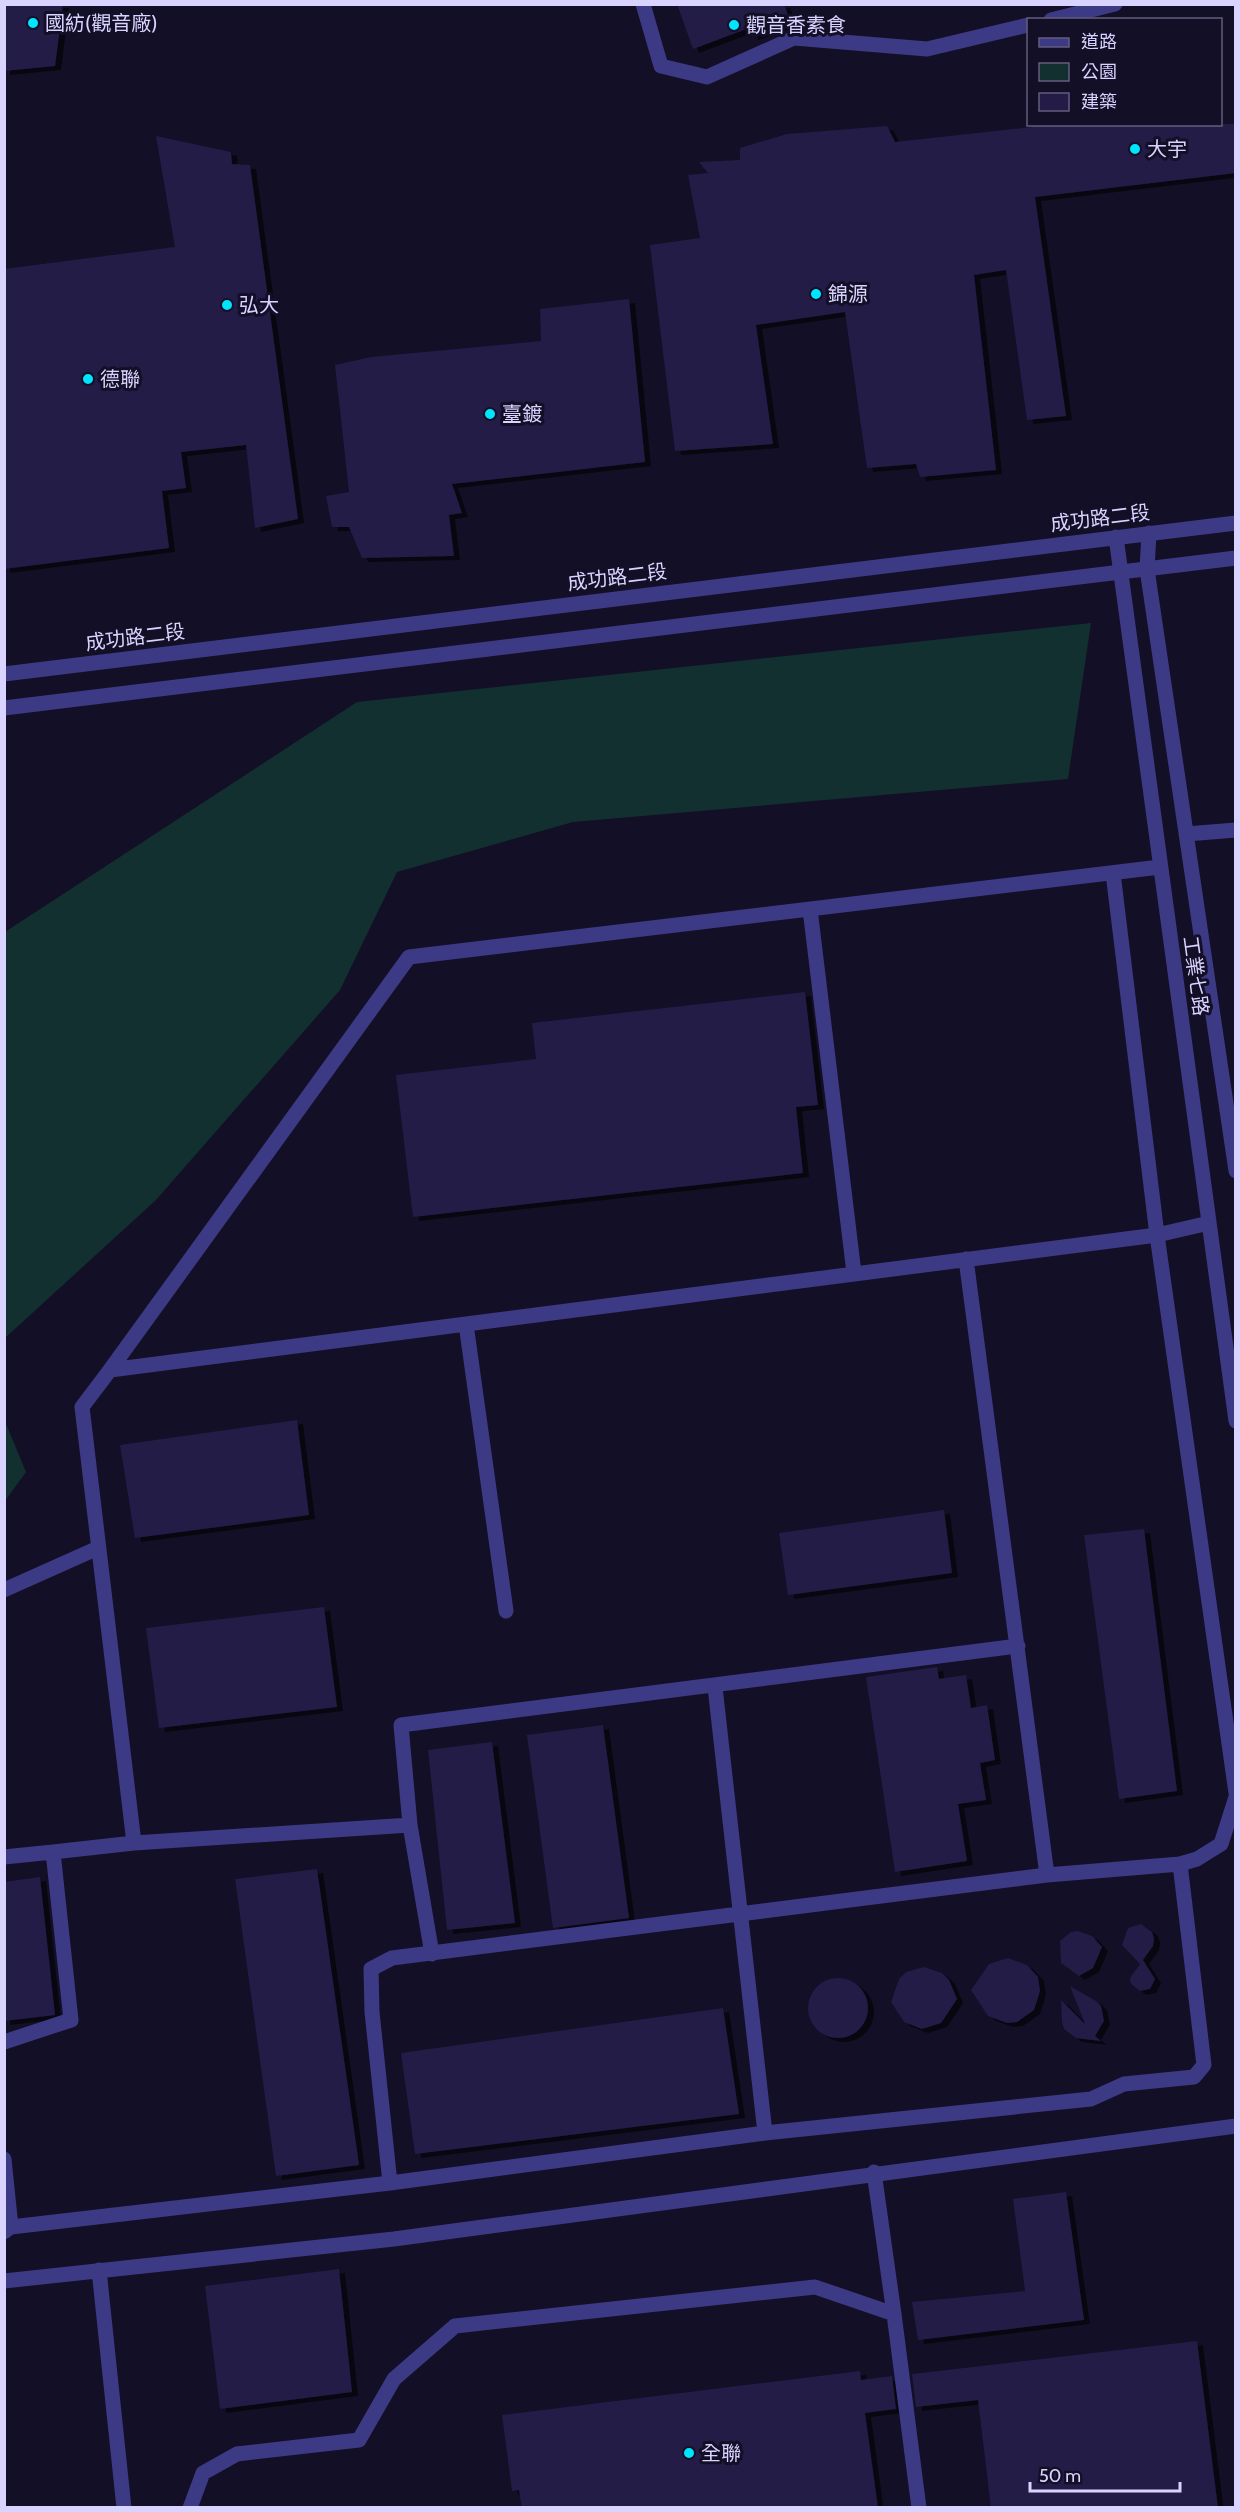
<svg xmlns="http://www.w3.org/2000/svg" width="1240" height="2512" viewBox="0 0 1240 2512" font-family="Cabin,'Noto Sans TC',sans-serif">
<defs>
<filter id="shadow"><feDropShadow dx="6" dy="4" stdDeviation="0" flood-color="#0009"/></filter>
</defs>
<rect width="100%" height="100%" fill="#130f26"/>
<path fill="#12302f" d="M 1091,623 L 1068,779 L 573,822 L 397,872 L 340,990 L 156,1200 L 5,1338 L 4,933 L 8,930 L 357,702 Z
M 4,1419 L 26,1472 L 5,1501 L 4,1501 Z"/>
<path fill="#241b47" filter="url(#shadow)" d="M 4,4 L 63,4 L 55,66 L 4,71 Z
M 677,4 L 784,4 L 791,23 L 752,36 L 749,28 L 693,49 Z
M 1032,124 L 1236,124 L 1236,173 L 1035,197 L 1066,416 L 1027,420 L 1006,270 L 974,275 L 996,470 L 920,477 L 916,464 L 867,468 L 845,312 L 756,325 L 773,444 L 675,451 L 650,245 L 700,238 L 688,175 L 708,173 L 699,162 L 740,160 L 740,148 L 787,134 L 887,126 L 895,142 L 1032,127 Z
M 156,136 L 231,152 L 232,164 L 250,165 L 298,519 L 255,528 L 246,445 L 181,452 L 186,488 L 162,491 L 169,548 L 4,569 L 4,269 L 175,247 Z
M 629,299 L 645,462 L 452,484 L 462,513 L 449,515 L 454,556 L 362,558 L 349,527 L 332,527 L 326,496 L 349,492 L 335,365 L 371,357 L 541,341 L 540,309 Z
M 805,992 L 818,1105 L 796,1107 L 803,1173 L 413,1217 L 396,1075 L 536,1059 L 532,1023 Z
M 297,1420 L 309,1515 L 135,1538 L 120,1445 Z
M 944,1510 L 952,1573 L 788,1595 L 779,1533 Z
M 1144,1529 L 1177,1791 L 1119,1799 L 1084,1535 Z
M 324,1607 L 337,1707 L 159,1728 L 146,1628 Z
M 937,1667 L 939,1679 L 966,1675 L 971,1708 L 987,1705 L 995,1760 L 980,1763 L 986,1800 L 958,1804 L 967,1861 L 895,1872 L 866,1677 Z
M 603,1725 L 629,1918 L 553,1928 L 527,1735 Z
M 492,1742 L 515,1923 L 447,1930 L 428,1750 Z
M 317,1869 L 359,2165 L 276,2176 L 235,1879 Z
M 40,1877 L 55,2015 L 4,2021 L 4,1882 Z
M 1141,1924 L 1152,1932 L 1154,1939 L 1153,1946 L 1140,1964 L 1122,1945 L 1128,1928 Z
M 1078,1931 L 1092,1936 L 1102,1947 L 1093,1968 L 1079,1976 L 1061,1963 L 1060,1941 L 1071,1932 Z
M 1008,1958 L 1027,1965 L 1038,1977 L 1040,1991 L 1034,2010 L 1017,2022 L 1007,2023 L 988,2016 L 971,1990 L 989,1964 Z
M 1143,1960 L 1155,1979 L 1150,1989 L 1140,1991 L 1131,1984 L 1130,1978 Z
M 924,1967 L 942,1973 L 949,1980 L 957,1999 L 941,2023 L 922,2029 L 904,2022 L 891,2002 L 899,1979 L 906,1972 Z
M808 2008a30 30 0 1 1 60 0a30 30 0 1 1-60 0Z
M 1070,1986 L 1096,2001 L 1101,2006 L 1104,2021 L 1095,2036 L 1101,2041 L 1076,2038 L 1064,2029 L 1062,2022 L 1061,2000 L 1085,2024 Z
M 723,2008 L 739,2114 L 415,2154 L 401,2053 Z
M 1066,2192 L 1084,2320 L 918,2340 L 912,2302 L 1025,2291 L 1013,2199 Z
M 339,2269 L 352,2392 L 220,2409 L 205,2286 Z
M 1197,2341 L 1218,2508 L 991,2508 L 978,2400 L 916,2407 L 912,2374 Z
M 860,2371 L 861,2380 L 892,2376 L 896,2409 L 865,2413 L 878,2508 L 522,2508 L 519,2490 L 512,2491 L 502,2415 Z"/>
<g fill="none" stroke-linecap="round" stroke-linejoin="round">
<path stroke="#3d3a85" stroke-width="15" d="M 643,4 L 661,66 L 707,77 L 794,38 L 927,49 L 1028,25
M 1051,20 L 1115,4
M 1149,533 L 1147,569 L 1236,1171
M 1116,537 L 1236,1421
M 4,674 L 1236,523
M 4,708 L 1236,558
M 1186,834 L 1236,830
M 1113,873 L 1157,1235 L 1236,1793
M 810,909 L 854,1273
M 966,1259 L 1047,1875
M 466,1324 L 506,1611
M 110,1370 L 409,957 L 1160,867
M 4,1590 L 98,1548
M 410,1825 L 401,1725 L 1018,1646
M 53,1852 L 134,1843
M 4,1857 L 53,1852 L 71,2020 L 4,2042
M 432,1954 L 410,1825 L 134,1843 L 82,1407 L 110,1370 L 1157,1235 L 1209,1223
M 765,2133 L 1091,2099 L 1124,2084 L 1194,2077 L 1204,2065 L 1180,1864 L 1197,1859 L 1221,1844 L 1236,1797
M 4,2159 L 11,2227 L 4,2232
M 874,2172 L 894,2314
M 390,2183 L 372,2012 L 371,1969 L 392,1958 L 1047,1875 L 1180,1864
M 11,2227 L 390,2183 L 765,2133 L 715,1687
M 99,2270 L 124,2508
M 4,2281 L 394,2239 L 1236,2126
M 190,2508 L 203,2473 L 237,2454 L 359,2440 L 394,2379 L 455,2326 L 815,2287 L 894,2314 L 919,2508"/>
</g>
<g fill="#00e5ff" stroke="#130f26" stroke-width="2">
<circle cx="33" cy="23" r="6"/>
<circle cx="734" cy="25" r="6"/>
<circle cx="1135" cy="149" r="6"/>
<circle cx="816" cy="294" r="6"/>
<circle cx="227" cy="305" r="6"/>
<circle cx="88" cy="379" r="6"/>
<circle cx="490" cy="414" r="6"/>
<circle cx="689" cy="2453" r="6"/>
</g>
<g text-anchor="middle" stroke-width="6" stroke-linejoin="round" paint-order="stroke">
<g font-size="20" fill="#d9d4ff" stroke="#130f26" text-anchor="start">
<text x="45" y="30">國紡(觀音廠)</text>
<text x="746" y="32">觀音香素食</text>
<text x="1147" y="156">大宇</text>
<text x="828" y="301">錦源</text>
<text x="239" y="312">弘大</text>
<text x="100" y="386">德聯</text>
<text x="502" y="421">臺鍍</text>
<text x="701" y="2460">全聯</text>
</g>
<g font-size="20" fill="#d9d4ff" stroke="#130f26">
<text transform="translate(1100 518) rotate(-7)" y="7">成功路二段</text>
<text transform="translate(617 577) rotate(-7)" y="7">成功路二段</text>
<text transform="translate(135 637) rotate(-7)" y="7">成功路二段</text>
<text transform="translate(1196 976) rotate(82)" y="7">工業七路</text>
</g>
</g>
<rect width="1240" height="2512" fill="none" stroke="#d9d4ff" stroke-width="12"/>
<rect x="1027" y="18" width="195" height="108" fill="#130f26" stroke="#625e7d" stroke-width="1.5"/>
<rect x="1039" y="38" width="30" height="9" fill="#3d3a85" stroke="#625e7d" stroke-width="1.5"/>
<text x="1081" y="48" font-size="18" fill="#d9d4ff">道路</text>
<rect x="1039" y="63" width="30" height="18" fill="#12302f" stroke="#625e7d" stroke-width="1.5"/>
<text x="1081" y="78" font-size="18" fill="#d9d4ff">公園</text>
<rect x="1039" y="93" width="30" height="18" fill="#241b47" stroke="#625e7d" stroke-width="1.5"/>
<text x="1081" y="108" font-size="18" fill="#d9d4ff">建築</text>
<path d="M1030 2482v9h150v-9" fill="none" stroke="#d9d4ff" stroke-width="3"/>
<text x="1039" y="2482" font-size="18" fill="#d9d4ff" stroke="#130f26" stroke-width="4.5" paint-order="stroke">50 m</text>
</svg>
